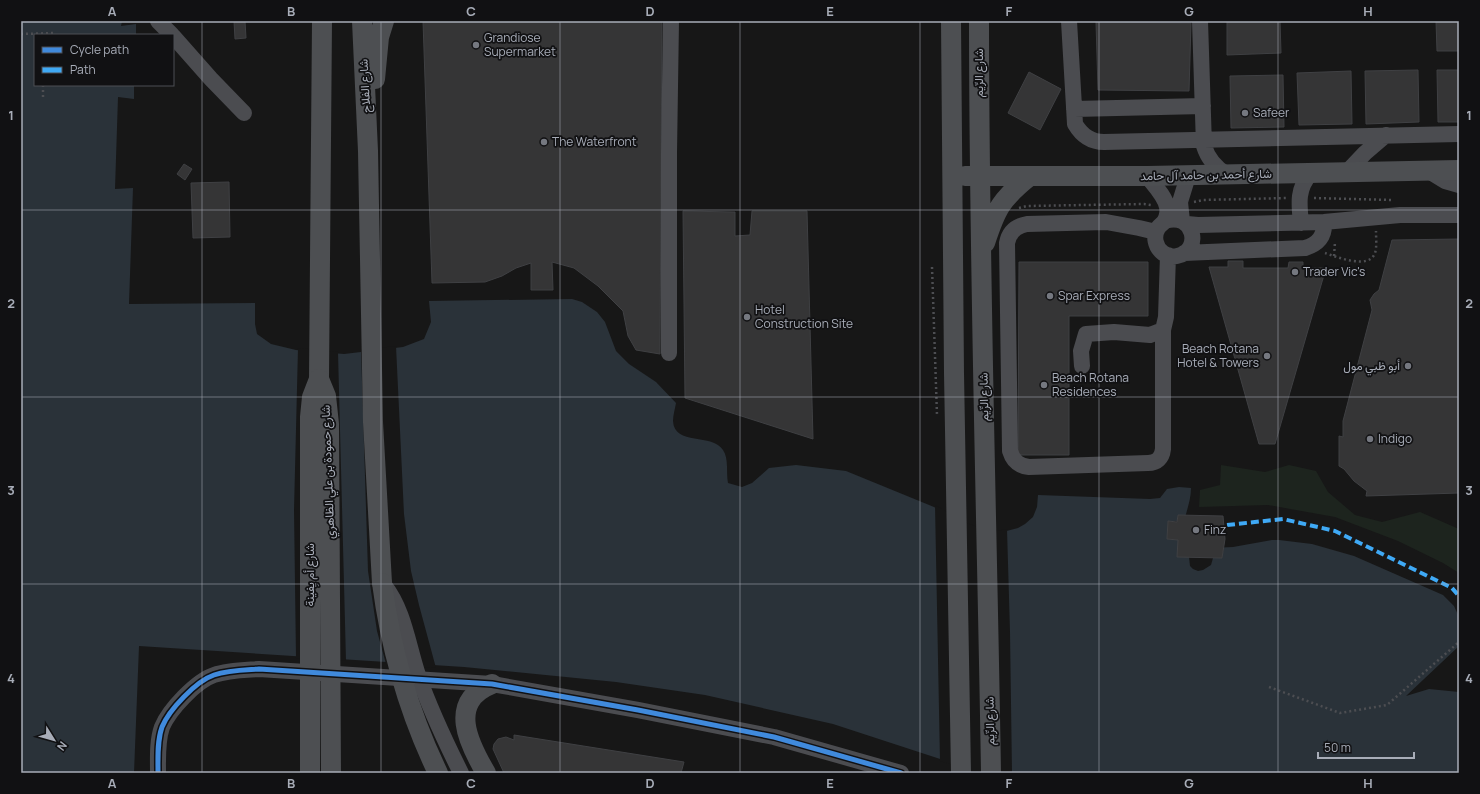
<svg xmlns="http://www.w3.org/2000/svg" width="1480" height="794" viewBox="0 0 1480 794" font-family="Manrope,Vazirmatn,sans-serif">
<rect width="100%" height="100%" fill="#171717"/>
<path fill="#1d241e" d="M 1221,465 L 1265,472 L 1289,465 L 1316,471 L 1328,492 L 1355,515 L 1382,522 L 1420,512 L 1459,529 L 1459,573 L 1443,563 L 1398,541 L 1335,517 L 1268,505 L 1199,507 L 1200,490 L 1220,485 Z"/>
<path fill="#2a3239" d="M 21,21 L 122,21 L 121,26 L 136,24 L 136,35 L 35,35 L 35,85 L 134,85 L 134,99 L 118,97 L 115,189 L 133,188 L 129,304 L 255,303 L 255,324 L 257,334 L 271,344 L 296,350 L 344,354 L 403,347 L 424,339 L 431,322 L 429,301 L 572,299 L 582,302 L 597,312 L 605,322 L 616,351 L 629,364 L 656,382 L 676,403 C 675,409 673,415 673,421 C 674,446 713,433 723,450 C 729,459 726,473 728,483 L 742,487 L 752,483 L 769,468 L 796,465 L 846,471 L 934,507 L 966,525 L 991,535 L 1018,528 L 1025,524 L 1033,517 L 1037,507 L 1038,495 L 1150,499 L 1160,498 L 1167,489 L 1179,487 L 1191,488 C 1191,501 1186,511 1184,523 L 1212,548 L 1233,547 L 1272,540 L 1279,540 L 1312,544 L 1354,556 L 1443,595 L 1454,606 L 1459,617 L 1459,646 L 1406,696 L 1429,689 L 1459,692 L 1459,773 L 983,773 L 833,724 L 705,695 L 616,682 L 464,667 L 139,646 L 134,773 L 21,773 Z"/>
<path fill="#171717" d="M 396,346 L 404,514 L 411,571 L 419,605 L 436,668 L 386,664 L 377,631 L 368,571 L 361,350 Z
M 298,348 L 338,352 L 346,661 L 296,658 L 294,510 Z
M 935,505 L 967,523 L 991,532 L 1007,529 L 1010,632 L 1012,773 L 977,773 L 940,761 Z
M 1178,515 L 1184,515 L 1184,533 L 1224,546 L 1222,558 L 1213,558 L 1211,565 L 1203,570 L 1198,571 L 1193,569 L 1190,566 L 1189,557 L 1178,540 L 1167,539 L 1168,521 L 1177,521 Z"/>
<path fill="#353536" stroke="#3f4043" d="M 234,21 L 245,21 L 246,38 L 235,39 Z
M 423,21 L 662,21 L 660,354 L 636,350 L 628,336 L 623,311 L 598,286 L 574,268 L 552,262 L 553,290 L 531,290 L 531,263 L 516,268 L 502,276 L 485,282 L 432,283 Z
M 1227,21 L 1280,21 L 1281,53 L 1227,55 Z
M 1436,21 L 1459,21 L 1459,51 L 1437,51 Z
M 1096,22 L 1191,23 L 1189,91 L 1098,90 Z
M 1418,70 L 1419,122 L 1366,124 L 1365,71 Z
M 1437,70 L 1459,70 L 1459,122 L 1438,122 Z
M 1351,71 L 1352,124 L 1299,125 L 1297,73 Z
M 1029,72 L 1061,89 L 1040,130 L 1008,113 Z
M 1283,75 L 1284,127 L 1231,128 L 1230,76 Z
M 184,164 L 192,169 L 185,180 L 177,174 Z
M 229,182 L 230,237 L 193,238 L 191,183 Z
M 683,211 L 735,212 L 735,236 L 750,235 L 752,211 L 807,211 L 813,439 L 685,398 Z
M 1459,239 L 1459,493 L 1366,496 L 1367,491 L 1354,481 L 1344,469 L 1339,466 L 1339,436 L 1343,437 L 1343,421 L 1372,310 L 1370,300 L 1374,294 L 1379,290 L 1392,240 Z
M 1228,261 L 1243,261 L 1243,268 L 1288,268 L 1289,262 L 1303,262 L 1303,268 L 1326,268 L 1275,444 L 1259,444 L 1209,267 L 1228,267 Z
M 1019,262 L 1148,262 L 1148,316 L 1069,316 L 1069,455 L 1018,455 Z
M 1178,515 L 1223,516 L 1225,539 L 1222,558 L 1177,557 L 1178,540 L 1167,539 L 1168,521 L 1177,522 Z
M 514,735 L 684,762 L 681,773 L 504,773 L 493,749 L 494,744 L 498,739 L 506,737 L 514,740 Z"/>
<g fill="none" stroke-linecap="round" stroke-linejoin="round">
<path stroke="#4d4e52" stroke-width="2.5" stroke-dasharray="2 3" stroke-linecap="butt" d="M 21,34 L 54,33
M 43,97 L 43,85
M 1314,198 L 1393,200
M 1194,202 L 1203,200 L 1287,198
M 1019,208 L 1027,206 L 1144,204 L 1151,205
M 1325,253 C 1337,257 1369,270 1375,253 C 1377,247 1376,238 1376,231
M 1334,256 L 1335,242
M 932,267 L 937,415
M 1269,687 L 1340,713 L 1387,705 L 1459,642"/>
<path stroke="#4b4c50" stroke-width="16" d="M 158,21 L 172,35
M 1069,21 L 1075,124 C 1082,136 1091,142 1104,142 L 1459,134
M 1200,21 L 1204,146 C 1208,159 1215,167 1226,174
M 173,36 L 211,79 L 244,113
M 1074,109 L 1203,106
M 1427,170 L 1445,181 L 1459,185
M 1346,173 L 1365,153 L 1386,135
M 1147,176 C 1154,185 1165,196 1167,207 C 1168,211 1167,218 1164,222 C 1162,224 1160,225 1158,228 C 1153,236 1155,247 1163,253 C 1167,256 1172,257 1177,256 C 1203,251 1194,211 1165,221
M 1182,221 L 1180,202 L 1188,176
M 1301,223 C 1299,204 1297,189 1310,174
M 1187,224 L 1198,225 L 1324,222 L 1400,215 L 1459,215
M 1156,232 L 1139,228 L 1106,222 L 1027,224 C 1016,226 1009,232 1007,243 L 1010,451 C 1013,461 1019,466 1029,467 L 1148,463 C 1157,463 1162,458 1163,449 L 1163,330
M 1184,253 L 1305,248 C 1318,244 1325,236 1324,222
M 669,353 L 669,153 L 671,21
M 1082,366 L 1081,351 L 1086,334 L 1114,332 L 1150,335 L 1163,330 L 1166,317 L 1168,255
M 158,773 C 158,758 157,741 162,727 C 169,710 196,681 214,675 C 228,670 244,670 259,669 L 492,684 L 638,710 L 774,737 L 901,773"/>
<path stroke="#4d4f52" stroke-width="20" d="M 362,21 L 368,151 L 373,422 L 382,583
M 951,21 L 954,373 L 961,773
M 979,21 C 979,272 987,522 991,773
M 375,79 L 379,37 L 384,21
M 965,176 L 1147,176 L 1459,170
M 985,243 C 996,209 1001,199 1030,176
M 319,379 L 322,21
M 486,773 C 469,744 447,702 492,684"/>
<path stroke="#4b4c50" stroke-width="16" d="M 384,585 C 404,610 408,645 418,675 C 430,709 445,741 461,773"/>
<path stroke="#4d4f52" stroke-width="20" d="M 319,379 L 326,396 L 329,424 L 331,773
M 382,583 C 391,651 408,711 438,773
M 310,773 L 310,417 L 312,397 L 319,379"/>
<path stroke="#3fa9f5" stroke-width="4" stroke-dasharray="8 4" stroke-linecap="butt" d="M 1227,525 L 1283,519 L 1335,531 L 1452,588 L 1459,596"/>
<g stroke="#111113" stroke-width="8">
<path id="cycleway" d="M 158,773 C 158,758 157,741 162,727 C 169,710 196,681 214,675 C 228,670 244,670 259,669 L 492,684 L 638,710 L 774,737 L 901,773"/>
</g>
<use href="#cycleway" stroke="#408adc" stroke-width="5"/>
</g>
<path fill="none" stroke="#a8adb8" stroke-width="1" stroke-opacity="0.55" d="M 202,21 L 202,773M 381,21 L 381,773M 560,21 L 560,773M 740,21 L 740,773M 920,21 L 920,773M 1099,21 L 1099,773M 1278,21 L 1278,773M 21,210 L 1459,210M 21,397 L 1459,397M 21,584 L 1459,584"/>
<g fill="#757880" stroke="#111113" stroke-width="1.5">
<circle cx="476" cy="45" r="4"/>
<circle cx="1245" cy="113" r="4"/>
<circle cx="544" cy="142" r="4"/>
<circle cx="1295" cy="272" r="4"/>
<circle cx="1050" cy="296" r="4"/>
<circle cx="747" cy="317" r="4"/>
<circle cx="1267" cy="356" r="4"/>
<circle cx="1408" cy="366" r="4"/>
<circle cx="1044" cy="385" r="4"/>
<circle cx="1370" cy="439" r="4"/>
<circle cx="1196" cy="530" r="4"/>
</g>
<g text-anchor="middle" stroke-width="3.5" stroke-linejoin="round" paint-order="stroke">
<g font-size="12" fill="#a8adb8" stroke="#111113" text-anchor="start">
<text x="484" y="42">Grandiose<tspan x="484" dy="14">Supermarket</tspan></text>
<text x="1253" y="117">Safeer</text>
<text x="552" y="146">The Waterfront</text>
<text x="1303" y="276">Trader Vic's</text>
<text x="1058" y="300">Spar Express</text>
<text x="755" y="314">Hotel<tspan x="755" dy="14">Construction Site</tspan></text>
<text x="1259" y="353" text-anchor="end">Beach Rotana<tspan x="1259" dy="14">Hotel &amp; Towers</tspan></text>
<text x="1400" y="370" text-anchor="end">أبو ظبي مول</text>
<text x="1052" y="382">Beach Rotana<tspan x="1052" dy="14">Residences</tspan></text>
<text x="1378" y="443">Indigo</text>
<text x="1204" y="534">Finz</text>
</g>
<g font-size="12" fill="#a8adb8" stroke="#111113">
<text transform="translate(979 73) rotate(-90)" y="4">شارع الرِّيم</text>
<text transform="translate(365 86) rotate(-93)" y="4">شارع الفلاح</text>
<text transform="translate(1206 175) rotate(-1)" y="4">شارع أحمد بن حامد آل حامد</text>
<text transform="translate(984 397) rotate(-91)" y="4">شارع الرِّيم</text>
<text transform="translate(328 472) rotate(-92)" y="4">شارع حمودة بن علي الظاهري</text>
<text transform="translate(310 575) rotate(-90)" y="4">شارع أم يِفينة</text>
<text transform="translate(990 721) rotate(-91)" y="4">شارع الرِّيم</text>
</g>
</g>
<rect width="1480" height="794" fill="none" stroke="#111113" stroke-width="44"/>
<rect x="34" y="34" width="140" height="52" fill="#111113" stroke="#4d4f55"/>
<rect x="42" y="47" width="20" height="6" fill="#408adc" stroke="#4d4f55"/>
<text x="70" y="54" font-size="12" fill="#a8adb8">Cycle path</text>
<rect x="42" y="67" width="20" height="6" fill="#3fa9f5" stroke="#4d4f55"/>
<text x="70" y="74" font-size="12" fill="#a8adb8">Path</text>
<g transform="translate(54 740) rotate(127)" stroke="#111113" stroke-width="3" paint-order="stroke">
<path d="M0-3L7 15L0 10L-7 15Z" fill="#a8adb8"/>
<text y="-6" font-size="11" font-weight="bold" text-anchor="middle" fill="#a8adb8">N</text>
</g>
<path d="M1318 752v6h96v-6" fill="none" stroke="#a8adb8" stroke-width="2"/>
<text x="1324" y="752" font-size="12" fill="#a8adb8" stroke="#111113" stroke-width="3" paint-order="stroke">50 m</text>
<rect x="22" y="22" width="1436" height="750" fill="none" stroke="#a8adb8" stroke-width="1.5"/>
<g font-size="13" text-anchor="middle" font-weight="bold" fill="#a8adb8">
<text x="112" y="16">A</text>
<text x="291" y="16">B</text>
<text x="471" y="16">C</text>
<text x="650" y="16">D</text>
<text x="830" y="16">E</text>
<text x="1009" y="16">F</text>
<text x="1189" y="16">G</text>
<text x="1368" y="16">H</text>
<text x="11" y="120">1</text>
<text x="1469" y="120">1</text>
<text x="11" y="308">2</text>
<text x="1469" y="308">2</text>
<text x="11" y="495">3</text>
<text x="1469" y="495">3</text>
<text x="11" y="683">4</text>
<text x="1469" y="683">4</text>
<text x="112" y="788">A</text>
<text x="291" y="788">B</text>
<text x="471" y="788">C</text>
<text x="650" y="788">D</text>
<text x="830" y="788">E</text>
<text x="1009" y="788">F</text>
<text x="1189" y="788">G</text>
<text x="1368" y="788">H</text>
</g>
</svg>
